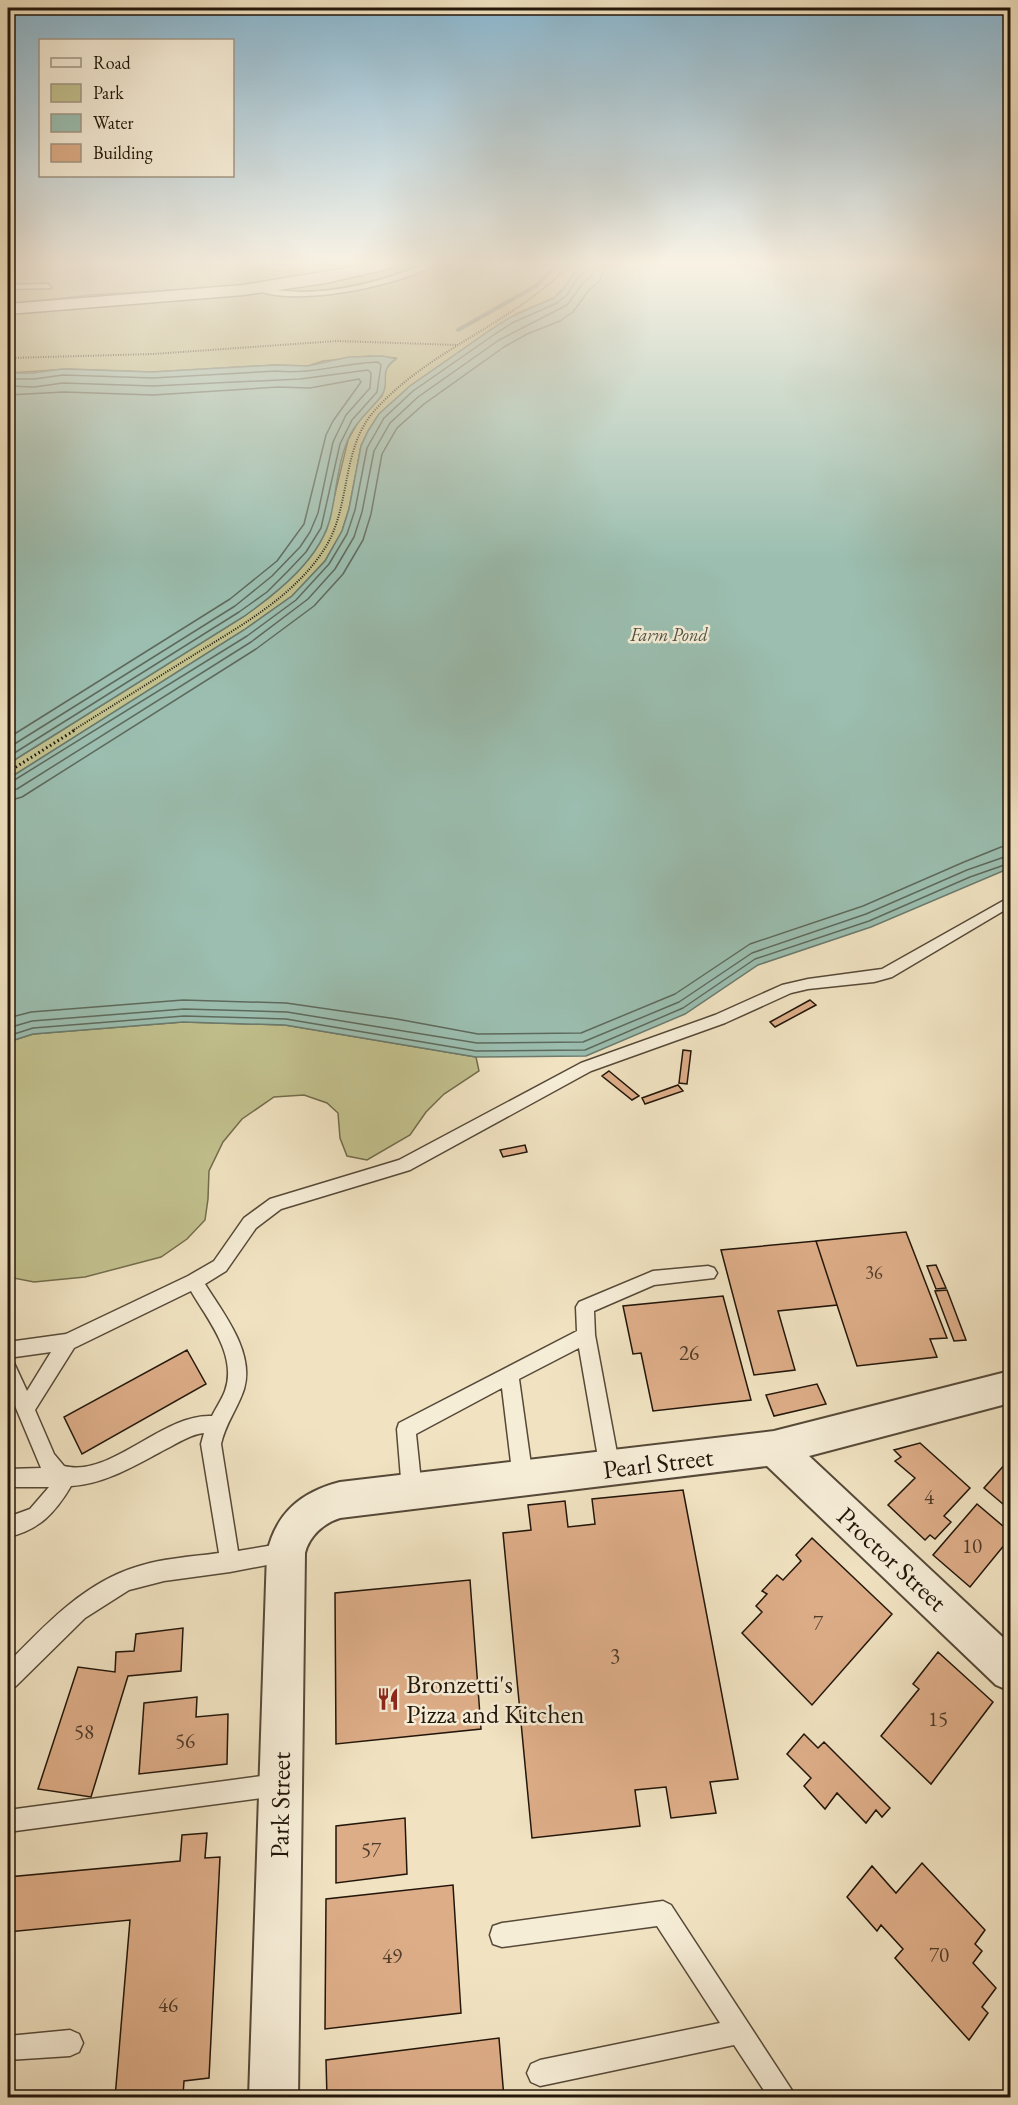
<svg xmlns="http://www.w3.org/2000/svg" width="1018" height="2105" viewBox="0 0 1018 2105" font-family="'EB Garamond',serif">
<rect width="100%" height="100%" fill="#f1e3c2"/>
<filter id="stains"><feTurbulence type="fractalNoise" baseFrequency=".00333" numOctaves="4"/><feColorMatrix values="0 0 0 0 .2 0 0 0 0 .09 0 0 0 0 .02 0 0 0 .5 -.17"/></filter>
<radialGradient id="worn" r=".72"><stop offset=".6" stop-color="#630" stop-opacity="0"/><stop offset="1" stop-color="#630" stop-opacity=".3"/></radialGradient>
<path fill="#c2c18e" stroke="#726c4c" stroke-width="1.5" d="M 8,265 L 363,265 L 235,286 L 91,295 L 8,304 Z
M 399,265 L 584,265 L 554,298 L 518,313 L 492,329 L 410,386 L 379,414 L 368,431 L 361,446 L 349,509 L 342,531 L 325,561 L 292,596 L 244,630 L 8,779 L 8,764 L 243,617 L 271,596 L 302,565 L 326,531 L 348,440 L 361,417 L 382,396 L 386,369 L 396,358 L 370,356 L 323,361 L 308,366 L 275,365 L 152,372 L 69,369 L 8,373 L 8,313 L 366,273 Z
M 183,1022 L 285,1025 L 476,1057 L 479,1071 L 444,1094 L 426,1112 L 410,1135 L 367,1160 L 347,1156 L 340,1138 L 338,1113 L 327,1103 L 304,1095 L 274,1097 L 242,1119 L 223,1142 L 209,1171 L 208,1199 L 205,1220 L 187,1239 L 161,1257 L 85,1277 L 34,1282 L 8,1277 L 8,1042 L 33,1034 Z"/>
<path fill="#9bbeb0" stroke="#6b7b6e" stroke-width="1.5" d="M 584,265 L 1010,265 L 1010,868 L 871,927 L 758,965 L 685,1014 L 586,1056 L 476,1057 L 285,1025 L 183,1022 L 33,1034 L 8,1042 L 8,779 L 244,630 L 292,596 L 325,561 L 342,531 L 349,509 L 361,446 L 368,431 L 379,414 L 410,386 L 492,329 L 509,318 L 554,298 L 562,291 L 575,272 Z
M 383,356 L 396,359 C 377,371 391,382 382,395 C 372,409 358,419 350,435 C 338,460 337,488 331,515 C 322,558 277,593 243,617 L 8,764 L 8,373 L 33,373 L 62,369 L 152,372 L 275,365 L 308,366 L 349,357 Z"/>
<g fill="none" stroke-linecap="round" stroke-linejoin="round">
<path stroke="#5e6a5d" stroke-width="1.5" d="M 8,379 L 34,379 L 63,375 L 153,378 L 276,371 C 310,375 344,363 378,362 L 381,365 L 377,392 L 352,420 L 340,444 L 321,528 L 306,552 L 288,571 L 267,592 L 239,612 L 8,757
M 8,386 L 34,387 L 63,383 L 153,386 L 300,379 L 368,370 L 371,373 L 370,388 L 346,415 L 333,442 L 318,513 L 310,532 L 300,547 L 272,576 L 235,606 L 8,748
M 8,395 L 64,392 L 153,395 L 278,387 L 310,388 L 359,379 L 361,382 L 333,421 L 326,435 L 304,524 L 277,561 L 230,599 L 8,738
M 8,784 L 247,636 L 296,600 L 329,564 L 347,534 L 355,510 L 367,448 L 384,418 L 413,391 L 495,334 L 512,323 L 557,303 L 567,295 L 578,277 L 587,271 L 588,265
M 8,791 L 17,789 L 251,642 L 308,599 L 335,569 L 354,537 L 362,512 L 374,451 L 390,423 L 418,397 L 499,340 L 567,305 L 583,283 L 593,275 L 596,265
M 8,801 L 22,797 L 256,649 L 314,606 L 343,574 L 363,540 L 371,514 L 382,454 L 397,428 L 424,404 L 504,347 L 527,334 L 560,321 L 573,312 L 589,290 L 600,281 L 605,265
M 8,1018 L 31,1012 L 183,1000 L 286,1003 L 397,1019 L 478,1034 L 581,1033 L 675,994 L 750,944 L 863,906 L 964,862 L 1001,847 L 1010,846
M 8,1028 L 32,1021 L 184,1009 L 287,1012 L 477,1043 L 583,1042 L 679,1002 L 752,953 L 866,914 L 967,870 L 1010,855
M 8,1036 L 33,1028 L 184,1016 L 286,1019 L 476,1051 L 585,1050 L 683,1008 L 755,959 L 869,921 L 970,877 L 1010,863"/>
<path stroke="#6b7b6e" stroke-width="4" d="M 458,330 L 536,286 L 557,265"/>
</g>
<path fill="#ddad88" stroke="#22160a" stroke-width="1.5" d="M 810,1000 L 816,1005 L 775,1027 L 770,1022 Z
M 683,1050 L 691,1051 L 687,1084 L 679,1083 Z
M 609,1071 L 639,1096 L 632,1100 L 602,1076 Z
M 678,1085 L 683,1091 L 645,1104 L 642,1098 Z
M 525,1145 L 527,1152 L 503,1157 L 500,1150 Z
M 906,1232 L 947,1338 L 930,1339 L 937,1357 L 857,1366 L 816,1241 Z
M 816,1241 L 837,1305 L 778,1311 L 795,1370 L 754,1375 L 721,1250 Z
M 936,1265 L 946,1288 L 936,1289 L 927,1266 Z
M 947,1290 L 966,1340 L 954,1341 L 935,1291 Z
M 723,1296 L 751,1400 L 653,1411 L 641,1353 L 633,1354 L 623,1306 Z
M 187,1350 L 206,1384 L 82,1454 L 64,1417 Z
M 817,1384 L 826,1404 L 774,1416 L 766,1395 Z
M 920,1443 L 970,1488 L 944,1516 L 951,1522 L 935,1539 L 930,1535 L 925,1540 L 888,1505 L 915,1478 L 895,1461 L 901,1457 L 894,1450 Z
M 1006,1463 L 1010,1467 L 1010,1510 L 984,1488 Z
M 683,1490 L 738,1779 L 710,1782 L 716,1813 L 671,1818 L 666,1787 L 635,1790 L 640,1826 L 532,1838 L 503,1533 L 531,1530 L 528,1505 L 565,1501 L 568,1527 L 595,1524 L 592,1499 Z
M 977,1504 L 1010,1532 L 1010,1538 L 970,1587 L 933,1555 Z
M 812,1538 L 892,1614 L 812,1705 L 742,1633 L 762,1612 L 756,1606 L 767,1594 L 762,1591 L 777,1575 L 783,1580 L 801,1561 L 796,1555 Z
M 470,1580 L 481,1729 L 336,1744 L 335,1593 Z
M 183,1628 L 181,1671 L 128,1676 L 91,1797 L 38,1789 L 78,1667 L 115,1672 L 116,1652 L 134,1651 L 136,1634 Z
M 938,1652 L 993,1702 L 931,1784 L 881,1736 L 919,1689 L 913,1684 Z
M 197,1697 L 196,1717 L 228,1714 L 227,1764 L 139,1774 L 144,1703 Z
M 804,1734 L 818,1748 L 824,1742 L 890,1808 L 882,1817 L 876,1810 L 866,1823 L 837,1793 L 825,1809 L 804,1786 L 811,1778 L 787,1754 Z
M 405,1818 L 407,1874 L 336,1883 L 336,1826 Z
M 207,1833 L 205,1858 L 220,1857 L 209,2078 L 184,2081 L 183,2095 L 115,2098 L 130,1920 L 8,1932 L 8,1877 L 180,1861 L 182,1835 Z
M 922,1863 L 985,1930 L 975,1944 L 982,1951 L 973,1963 L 996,1988 L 982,2007 L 988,2013 L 969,2040 L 895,1958 L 903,1949 L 881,1925 L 877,1931 L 847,1897 L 872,1866 L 896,1893 Z
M 453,1885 L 461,2013 L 325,2029 L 326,1899 Z
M 499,2038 L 504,2098 L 327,2098 L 326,2060 Z"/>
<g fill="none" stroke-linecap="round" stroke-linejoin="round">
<g stroke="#564938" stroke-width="3">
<path id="service" d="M 423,265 L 433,265 C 401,286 286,309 253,288 L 257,286 C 311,301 372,285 423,265 Z
M 48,284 L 51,288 L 8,289 L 8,285 Z
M 1010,897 L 1010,907 L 892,977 L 874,982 L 808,989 L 791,993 L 725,1023 L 591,1071 L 410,1170 L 281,1209 L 256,1228 L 226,1271 L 205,1284 C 223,1313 255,1352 244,1389 C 238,1408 225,1424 221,1444 L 238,1551 L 286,1543 L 293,1546 L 296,1553 L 293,1560 L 230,1572 L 164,1581 L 129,1590 L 85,1618 L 16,1686 L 8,1689 L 8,1663 C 45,1625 84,1583 136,1567 C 163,1558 191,1557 219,1553 L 201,1444 L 204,1433 C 191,1434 178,1443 166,1449 C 136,1465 105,1484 71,1486 C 55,1513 39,1530 8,1537 L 8,1517 L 30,1509 L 49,1487 L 8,1487 L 8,1469 L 41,1468 L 8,1389 L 8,1361 L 14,1363 L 27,1391 L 51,1352 L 8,1358 L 8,1342 L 66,1334 L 188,1276 L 214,1261 L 244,1218 L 270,1199 L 399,1160 L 581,1063 L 715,1015 L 782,985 L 808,979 L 882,969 ZM 191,1291 C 207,1319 238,1355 225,1391 C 222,1399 216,1408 212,1416 C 163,1413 111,1478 64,1466 L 54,1454 L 35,1410 L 74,1348 Z
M 708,1266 L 714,1268 L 717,1273 L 714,1278 L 654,1285 L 594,1311 L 595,1335 L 620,1469 L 617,1476 L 610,1478 L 603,1476 L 600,1469 L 579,1348 L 519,1379 L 533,1479 L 530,1486 L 523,1488 L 516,1486 L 513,1479 L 502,1388 L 416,1434 L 422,1491 L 419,1498 L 412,1500 L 405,1498 L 402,1491 L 397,1429 L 399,1423 L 577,1331 L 576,1307 L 579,1302 L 653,1271 Z
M 277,1774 L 285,1777 L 288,1785 L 285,1793 L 277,1796 L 8,1832 L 8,1810 Z
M 663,1901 L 671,1905 L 797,2098 L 769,2098 L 734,2045 L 540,2086 L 531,2082 L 527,2073 L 531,2064 L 540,2060 L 720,2023 L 657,1926 L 502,1947 L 493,1944 L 490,1935 L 493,1926 L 502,1923 Z
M 70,2030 L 79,2034 L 83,2043 L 79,2052 L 70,2056 L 8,2060 L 8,2036 Z"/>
</g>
<g stroke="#564938" stroke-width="4">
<path id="minor" d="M 1010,1371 L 1010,1403 L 809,1456 L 1010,1644 L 1010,1691 L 996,1685 L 767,1466 L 340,1518 C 324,1523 309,1536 305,1553 L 298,2098 L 249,2098 L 267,1553 C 276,1513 301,1492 340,1482 L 774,1431 Z"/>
</g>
<g stroke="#564938" stroke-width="3">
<path id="tertiary" d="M 366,265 L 393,265 L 391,268 L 326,283 L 244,295 L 8,314 L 8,304 L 244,285 Z"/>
</g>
<path stroke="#22160a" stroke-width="2" stroke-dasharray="1 1.5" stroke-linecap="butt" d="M 444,269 L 452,265
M 8,358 L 153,354 L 337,341 L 458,345
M 72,731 C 112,706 152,681 192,656 C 240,626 294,597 325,548 C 352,505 340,448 376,409 C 430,349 514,323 569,265"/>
<path stroke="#22160a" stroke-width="3" stroke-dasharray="1.5 3" stroke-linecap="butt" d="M 8,772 L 75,730"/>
<use href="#service" fill="#f6edd7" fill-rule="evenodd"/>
<use href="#minor" fill="#f6edd7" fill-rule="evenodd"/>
<use href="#tertiary" fill="#f6edd7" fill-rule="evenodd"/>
</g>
<linearGradient id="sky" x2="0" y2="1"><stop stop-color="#89b8d2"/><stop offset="0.47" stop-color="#f9f2e4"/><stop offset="1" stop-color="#f9f2e4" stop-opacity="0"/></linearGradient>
<rect width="1018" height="560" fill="url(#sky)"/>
<defs>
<g id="restaurant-bare" transform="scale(1.8)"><path d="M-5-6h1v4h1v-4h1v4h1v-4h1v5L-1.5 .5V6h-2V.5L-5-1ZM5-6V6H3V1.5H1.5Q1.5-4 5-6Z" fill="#8f2418" stroke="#f6edd7" stroke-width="2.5" paint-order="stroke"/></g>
</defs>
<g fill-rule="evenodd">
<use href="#restaurant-bare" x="388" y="1699"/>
</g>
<g text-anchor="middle" stroke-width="5" stroke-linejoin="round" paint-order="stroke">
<g font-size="18" font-style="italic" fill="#4c5144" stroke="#f6edd7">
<text x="669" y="641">Farm Pond</text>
</g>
<g font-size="18" fill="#513c2a">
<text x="874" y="1279">36</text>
</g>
<g font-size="21" fill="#513c2a">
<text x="689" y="1360">26</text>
<text x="929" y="1504">4</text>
<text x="972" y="1553">10</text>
<text x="818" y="1630">7</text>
<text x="615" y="1663">3</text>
<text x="938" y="1726">15</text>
<text x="84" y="1739">58</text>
<text x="185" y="1748">56</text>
<text x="371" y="1857">57</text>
<text x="939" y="1962">70</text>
<text x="392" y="1963">49</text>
<text x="168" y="2012">46</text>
</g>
<g font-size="26" fill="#22160a" stroke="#f6edd7">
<text transform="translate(658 1463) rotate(-7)" y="9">Pearl Street</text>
<text transform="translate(892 1559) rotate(43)" y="9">Proctor Street</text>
<text transform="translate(280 1805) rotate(-89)" y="9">Park Street</text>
</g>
<g font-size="26" fill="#22160a" stroke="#f6edd7" text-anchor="start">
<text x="406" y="1693">Bronzetti's<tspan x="406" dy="30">Pizza and Kitchen</tspan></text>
</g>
</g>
<rect width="1018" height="2105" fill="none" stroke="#f1e3c2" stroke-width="30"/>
<rect x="9" y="9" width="1000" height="2087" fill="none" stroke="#22160a" stroke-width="3"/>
<rect x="15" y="15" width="988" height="2075" fill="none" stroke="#22160a" stroke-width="1.5"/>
<rect x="39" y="39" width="195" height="138" fill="#f6edd7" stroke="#a19785" stroke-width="1.5"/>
<rect x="51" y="58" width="30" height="9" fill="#f6edd7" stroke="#a19785" stroke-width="1.5"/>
<text x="93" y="69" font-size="18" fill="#22160a">Road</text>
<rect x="51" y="84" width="30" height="18" fill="#c2c18e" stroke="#a19785" stroke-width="1.5"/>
<text x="93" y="99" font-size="18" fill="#22160a">Park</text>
<rect x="51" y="114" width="30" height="18" fill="#9bbeb0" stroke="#a19785" stroke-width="1.5"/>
<text x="93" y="129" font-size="18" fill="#22160a">Water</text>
<rect x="51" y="144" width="30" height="18" fill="#ddad88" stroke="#a19785" stroke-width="1.5"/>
<text x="93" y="159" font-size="18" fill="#22160a">Building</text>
<rect width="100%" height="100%" filter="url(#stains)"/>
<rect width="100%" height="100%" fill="url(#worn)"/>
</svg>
